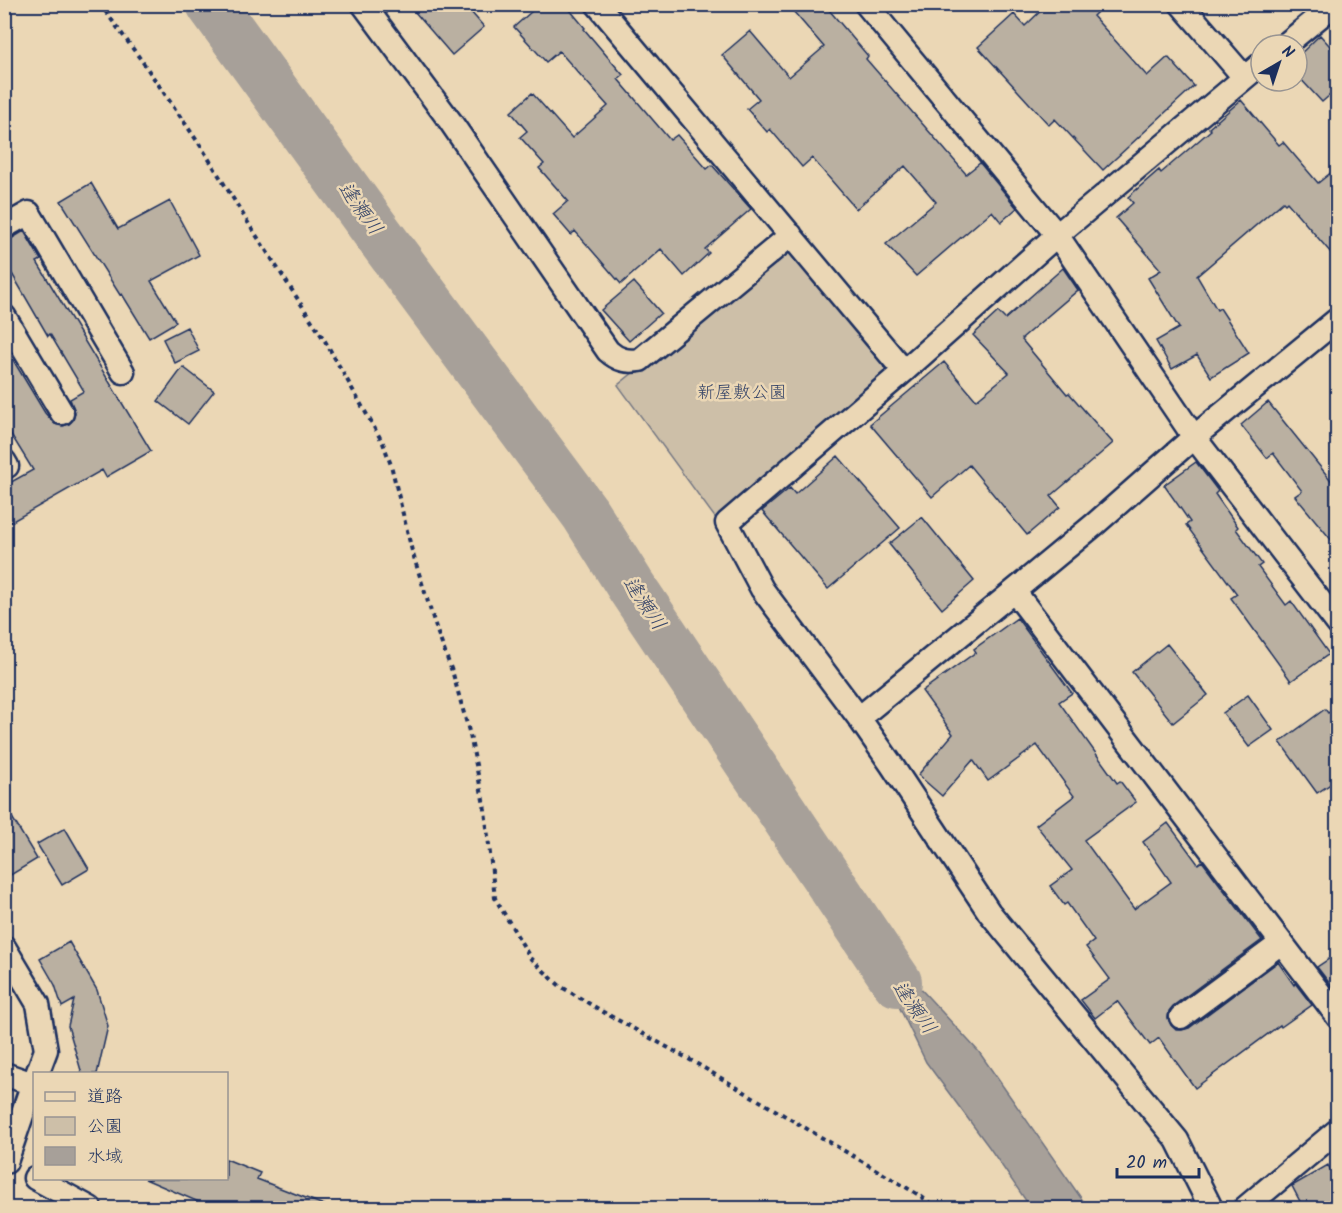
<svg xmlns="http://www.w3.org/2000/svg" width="1342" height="1213" viewBox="0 0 1342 1213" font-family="Kalam,'Klee One',sans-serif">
<rect width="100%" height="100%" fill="#ebd7b5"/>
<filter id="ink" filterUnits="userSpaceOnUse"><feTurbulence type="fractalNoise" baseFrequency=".0167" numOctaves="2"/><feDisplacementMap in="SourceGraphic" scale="12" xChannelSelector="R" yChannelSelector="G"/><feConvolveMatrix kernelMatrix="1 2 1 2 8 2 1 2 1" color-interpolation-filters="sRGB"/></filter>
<g filter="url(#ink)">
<path fill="#cdbfa8" stroke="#747783" stroke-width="1.5" d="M 790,246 L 894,370 L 719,523 L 618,385 Z"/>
<path fill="#a7a099" stroke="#6f7381" stroke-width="1.5" d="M 857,920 L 979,1052 L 1088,1208 L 1031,1208 L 989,1147 L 926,1062 Z"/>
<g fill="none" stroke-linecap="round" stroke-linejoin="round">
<path stroke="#a7a099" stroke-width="50" d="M 211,4 L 379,235 L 585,513 L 632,588 L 897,982"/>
</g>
<path fill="#bab0a1" stroke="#1b2f5e" stroke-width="1.5" d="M 408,4 L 464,4 L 484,27 L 452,55 Z
M 540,4 L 565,4 L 585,28 L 584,29 L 623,75 L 618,79 L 670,140 L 677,135 L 707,169 L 712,165 L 751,209 L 705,249 L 709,253 L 684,276 L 661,249 L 621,284 L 575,231 L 571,235 L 553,214 L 568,201 L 539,168 L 544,164 L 520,137 L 527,131 L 511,112 L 532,93 L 572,138 L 608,106 L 559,51 L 546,62 L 514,27 Z
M 787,4 L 824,4 L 868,56 L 866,59 L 966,174 L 980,163 L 1017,208 L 1001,222 L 992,211 L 916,276 L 886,244 L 936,202 L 905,166 L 856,209 L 812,158 L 802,167 L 770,129 L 767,132 L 747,109 L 759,99 L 722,55 L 750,31 L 789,77 L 824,47 Z
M 1048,4 L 1105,4 L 1093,16 L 1147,76 L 1168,57 L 1194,86 L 1103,170 L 1055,119 L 1049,125 L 978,47 L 1014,14 L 1025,26 Z
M 1320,35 L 1338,55 L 1338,88 L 1322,102 L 1297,75 L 1297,57 Z
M 1241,100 L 1279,145 L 1283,142 L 1318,183 L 1338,167 L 1338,261 L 1287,202 L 1285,204 L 1283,202 L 1197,276 L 1217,310 L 1220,308 L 1249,353 L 1211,377 L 1197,355 L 1172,369 L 1156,341 L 1179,328 L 1148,278 L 1161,270 L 1116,218 L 1133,203 L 1128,197 L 1159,170 L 1161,173 L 1211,130 L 1209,128 Z
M 91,183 L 118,229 L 170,201 L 199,255 L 151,281 L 176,322 L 149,338 L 122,294 L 120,295 L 61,201 Z
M 24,231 L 41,260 L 37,262 L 151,451 L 106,477 L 102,470 L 4,526 L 4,486 L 33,470 L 4,423 L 4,345 L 45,413 L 55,424 L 63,426 L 69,424 L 73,420 L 75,412 L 70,399 L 84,391 L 50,334 L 48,336 L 4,260 L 4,240 L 11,239 Z
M 1063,268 L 1078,290 L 1022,338 L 1023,339 L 1022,340 L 1067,394 L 1069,393 L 1113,443 L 1051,496 L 1060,507 L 1027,535 L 969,465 L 932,497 L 870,424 L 944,362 L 976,400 L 1009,373 L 973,335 L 998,312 L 1005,319 Z
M 634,282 L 661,313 L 629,341 L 601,310 Z
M 187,327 L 199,351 L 175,363 L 163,339 Z
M 183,367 L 214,391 L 188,424 L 158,401 Z
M 1268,402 L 1338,489 L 1338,548 L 1295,496 L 1302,491 L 1273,453 L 1267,458 L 1241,425 Z
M 838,456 L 900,528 L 828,589 L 762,511 L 790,488 L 795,494 Z
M 1196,462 L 1218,491 L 1215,494 L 1238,527 L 1236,529 L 1262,564 L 1258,567 L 1286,605 L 1291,601 L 1329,654 L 1291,681 L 1231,598 L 1237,594 L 1186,525 L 1190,522 L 1164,485 Z
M 922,517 L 974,581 L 942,609 L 889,544 Z
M 1017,618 L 1072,693 L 1059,702 L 1117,783 L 1120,781 L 1136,802 L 1084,840 L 1134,909 L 1171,882 L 1143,842 L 1168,823 L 1198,864 L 1202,861 L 1261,939 L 1262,940 L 1173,1006 L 1169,1011 L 1168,1018 L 1171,1025 L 1176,1030 L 1182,1030 L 1189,1028 L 1278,962 L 1294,985 L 1295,983 L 1312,1005 L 1281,1027 L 1280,1025 L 1195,1088 L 1159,1038 L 1150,1045 L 1117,1001 L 1095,1018 L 1081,1000 L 1110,979 L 1086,947 L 1094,941 L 1067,903 L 1064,905 L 1050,886 L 1072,870 L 1036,825 L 1074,796 L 1037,745 L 988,781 L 973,760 L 942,796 L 918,775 L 953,734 L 922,691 L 976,652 L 974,649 Z
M 1167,644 L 1208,695 L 1173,723 L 1132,672 Z
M 1248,695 L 1273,730 L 1249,747 L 1223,713 Z
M 1338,707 L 1338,779 L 1317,793 L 1280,742 L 1325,709 L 1328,713 Z
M 4,804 L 37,859 L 4,879 Z
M 65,828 L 89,869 L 62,885 L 37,844 Z
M 69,942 L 97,990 L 108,1026 L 97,1074 L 82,1074 L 68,1026 L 74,1000 L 62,1007 L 55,985 L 40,959 Z
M 1338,953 L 1338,986 L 1334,989 L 1317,967 Z
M 226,1159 L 260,1173 L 257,1179 L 329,1207 L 328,1209 L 215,1209 L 145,1179 L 226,1179 Z
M 1328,1165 L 1338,1183 L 1338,1209 L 1304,1209 L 1292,1186 Z"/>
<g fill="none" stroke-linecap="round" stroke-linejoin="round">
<g stroke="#1b2f5e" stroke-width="27">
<path id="minor" d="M 363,4 L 450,121 L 608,351 C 618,360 627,362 640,360 L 791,235
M 597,4 L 904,371
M 866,4 L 1057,235 L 1194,437 L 1338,624
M 1181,4 L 1244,77
M 1285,45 L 1335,4
M 4,227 L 29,213 L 123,372
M 4,316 L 62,413
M 4,461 L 7,466
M 1014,591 L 1338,1017
M 859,718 L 1014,591 L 1095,524 L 1194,437 L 1338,319
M 4,947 L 38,1004 L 46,1050 L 37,1074
M 1181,1017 L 1281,943
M 4,1074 L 33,1084
M 6,1162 L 34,1080
M 35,1178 L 90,1208
M 1211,1208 L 1177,1140 L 989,912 L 891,764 L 859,718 L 762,589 L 727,523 L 904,371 L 1057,235 L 1261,64
M 1245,1208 L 1338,1130"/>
</g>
<path stroke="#1b2f5e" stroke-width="4" stroke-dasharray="4.5 4.5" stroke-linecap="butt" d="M 100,4 L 142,61 L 202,148 L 247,221 L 325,341 L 383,443 L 391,465 L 412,551 L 437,631 L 453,674 L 470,735 L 485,810 L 495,898 L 531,959 L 560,986 L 605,1013 L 687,1058 L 919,1195 L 937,1208"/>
<use href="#minor" stroke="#ebd7b5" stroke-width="22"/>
</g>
</g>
<g text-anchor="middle" stroke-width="5" stroke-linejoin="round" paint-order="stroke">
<g font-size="18" fill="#364569" stroke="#ebd7b5">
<text x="742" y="398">新屋敷公園</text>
</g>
<g font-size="20" font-style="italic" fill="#37466a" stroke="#ebd7b5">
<text transform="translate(361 208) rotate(54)" y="7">逢瀬川</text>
<text transform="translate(645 603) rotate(56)" y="7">逢瀬川</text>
<text transform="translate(915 1007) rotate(55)" y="7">逢瀬川</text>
</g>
</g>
<rect width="1342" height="1213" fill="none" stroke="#ebd7b5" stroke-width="24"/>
<rect x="12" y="12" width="1318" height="1189" fill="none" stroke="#1b2f5e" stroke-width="2" filter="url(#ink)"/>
<rect x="33" y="1072" width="195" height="108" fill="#ebd7b5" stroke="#989492" stroke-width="1.5"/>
<rect x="45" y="1092" width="30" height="9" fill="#ebd7b5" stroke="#989492" stroke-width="1.5"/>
<text x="87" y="1102" font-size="18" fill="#1b2f5e">道路</text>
<rect x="45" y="1117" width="30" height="18" fill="#cdbfa8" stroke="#989492" stroke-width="1.5"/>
<text x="87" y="1132" font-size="18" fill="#1b2f5e">公園</text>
<rect x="45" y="1147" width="30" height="18" fill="#a7a099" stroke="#989492" stroke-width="1.5"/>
<text x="87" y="1162" font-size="18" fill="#1b2f5e">水域</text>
<g transform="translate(1279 63) rotate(39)"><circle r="28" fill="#ebd7b5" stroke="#989492" stroke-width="1.5"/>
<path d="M0-4.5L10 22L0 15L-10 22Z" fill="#1b2f5e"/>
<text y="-9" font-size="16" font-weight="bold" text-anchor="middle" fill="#1b2f5e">N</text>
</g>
<path d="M1117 1168v9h82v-9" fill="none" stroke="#1b2f5e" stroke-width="3"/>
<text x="1126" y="1168" font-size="18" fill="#1b2f5e" stroke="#ebd7b5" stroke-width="4.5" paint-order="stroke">20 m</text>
</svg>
